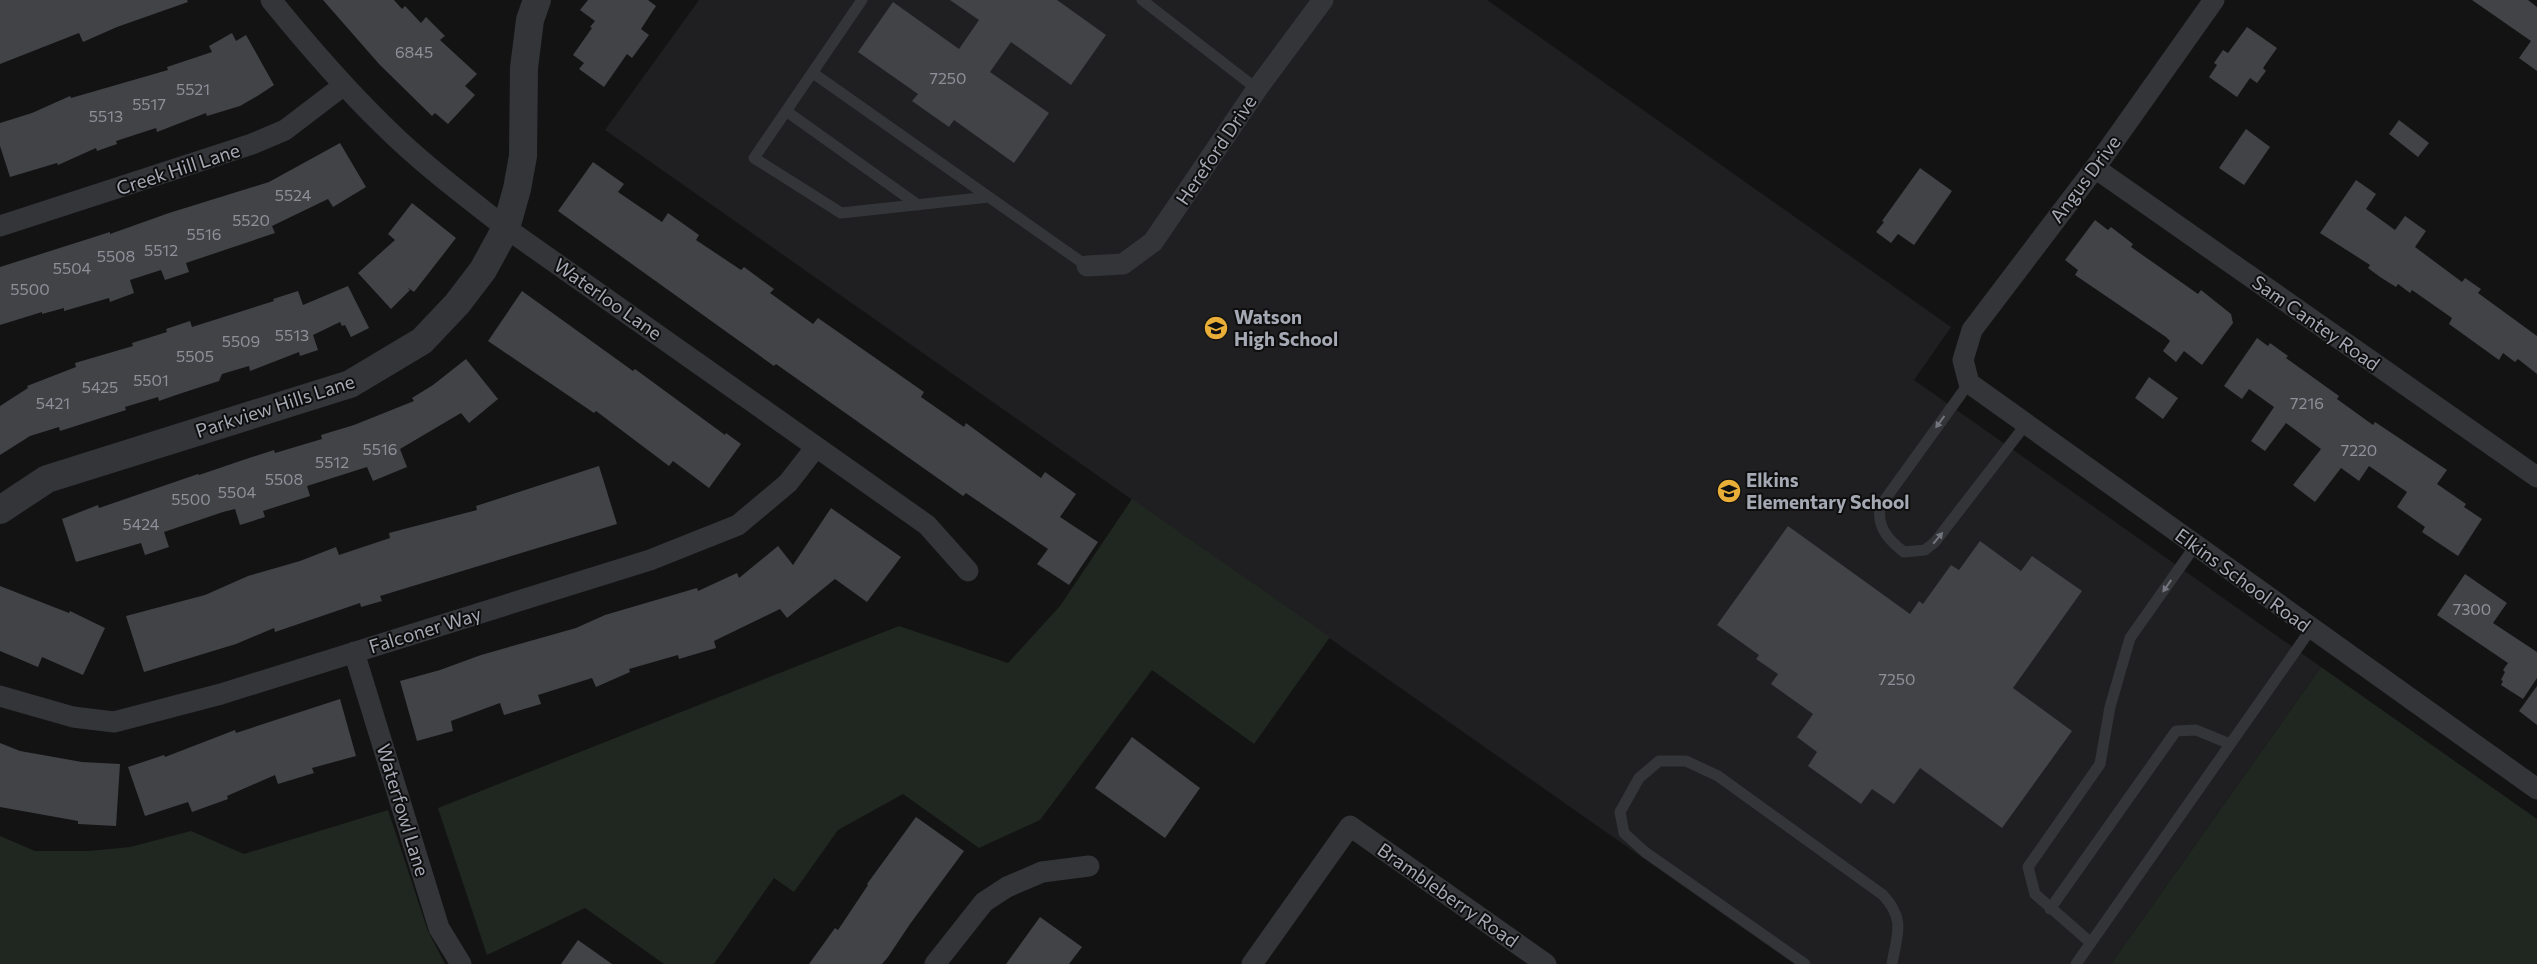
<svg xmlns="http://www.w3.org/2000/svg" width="2537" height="964" viewBox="0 0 2537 964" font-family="Commissioner,sans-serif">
<rect width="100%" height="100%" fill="#131314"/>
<path fill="#1f1f21" d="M 699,0 L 1487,0 L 1951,327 L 1914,380 L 2321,667 L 2111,964 L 1794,964 L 605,130 Z"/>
<path fill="#1f2720" d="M 1132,499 L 1330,637 L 1254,744 L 1152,670 L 1040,820 L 979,848 L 903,794 L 838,830 L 794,892 L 774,878 L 714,964 L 664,964 L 585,908 L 487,955 L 438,808 L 899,626 L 1008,663 L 1060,606 Z
M 2321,667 L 2537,819 L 2537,964 L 2111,964 Z
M 388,810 L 428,931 L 445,964 L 0,964 L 0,836 L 35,851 L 89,851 L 130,847 L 191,831 L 244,854 Z"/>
<path fill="#424347" d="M 0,0 L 187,0 L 188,2 L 117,27 L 83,42 L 79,33 L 0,64 Z
M 323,0 L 394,0 L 402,9 L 405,6 L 421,23 L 426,17 L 445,36 L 440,40 L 477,74 L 465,86 L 475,95 L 448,124 L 435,113 L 432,116 L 379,64 Z
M 588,0 L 648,0 L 656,6 L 641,29 L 649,35 L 632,58 L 627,54 L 604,87 L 579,69 L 584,63 L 573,55 L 592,28 L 590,27 L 595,21 L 580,10 Z
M 950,0 L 1057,0 L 1106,35 L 1071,85 L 1011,42 L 990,72 L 1049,113 L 1014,163 L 954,120 L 949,127 L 912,101 L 918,94 L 858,52 L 893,2 L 959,49 L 979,20 Z
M 2472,0 L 2528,0 L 2537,7 L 2537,71 L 2519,58 L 2531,41 Z
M 2247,27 L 2277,48 L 2263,68 L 2266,71 L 2257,83 L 2250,78 L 2237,97 L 2209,77 L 2217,65 L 2214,63 L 2223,50 L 2228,53 Z
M 232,33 L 236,41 L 246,35 L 274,85 L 259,95 L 240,106 L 207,116 L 206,113 L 157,132 L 156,128 L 116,141 L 117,144 L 97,151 L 96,148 L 58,165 L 57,163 L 10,177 L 0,146 L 0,123 L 32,113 L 70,96 L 71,98 L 168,70 L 167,67 L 212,52 L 209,46 Z
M 2399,120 L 2429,143 L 2418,157 L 2389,134 Z
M 2246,129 L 2270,147 L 2244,185 L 2219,168 Z
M 340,143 L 366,187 L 333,207 L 328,199 L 272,226 L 275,233 L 186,263 L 189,272 L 165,280 L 161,270 L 130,280 L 134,293 L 110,302 L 109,298 L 64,311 L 64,308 L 42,314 L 42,312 L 0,325 L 0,267 L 110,232 L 110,234 L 169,213 L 269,182 Z
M 593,162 L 624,184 L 618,192 L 662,222 L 668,213 L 699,235 L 696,240 L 741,270 L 744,267 L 774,289 L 770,293 L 813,324 L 818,318 L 924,392 L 921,397 L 964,427 L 966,423 L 1041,478 L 1045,472 L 1076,494 L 1060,517 L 1098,542 L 1069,585 L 1037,564 L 1048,549 L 966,493 L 963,496 L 776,364 L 774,366 L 558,211 Z
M 1920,168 L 1952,191 L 1914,245 L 1898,234 L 1891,243 L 1876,232 L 1884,222 L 1882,221 Z
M 2356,180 L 2376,194 L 2366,209 L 2395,230 L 2405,216 L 2426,231 L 2415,247 L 2462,282 L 2465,278 L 2481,289 L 2478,293 L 2537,336 L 2537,374 L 2518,359 L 2515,362 L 2503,353 L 2499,360 L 2449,324 L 2452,318 L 2412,290 L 2410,293 L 2398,284 L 2396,287 L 2380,277 L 2368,268 L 2370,265 L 2320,233 Z
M 412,203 L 456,238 L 414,292 L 407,287 L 410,290 L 391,309 L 358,273 L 395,240 L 388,234 Z
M 2095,220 L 2108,230 L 2111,227 L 2133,244 L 2131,247 L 2198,294 L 2201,290 L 2231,314 L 2233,323 L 2202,365 L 2184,351 L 2176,362 L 2163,351 L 2170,341 L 2166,337 L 2075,275 L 2078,270 L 2065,260 Z
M 348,286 L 369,328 L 351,337 L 345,325 L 342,326 L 340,322 L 313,335 L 318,350 L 300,356 L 299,352 L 250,371 L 249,366 L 222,374 L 219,381 L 176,395 L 159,401 L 158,397 L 125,407 L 126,410 L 60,431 L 59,427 L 30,436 L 0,455 L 0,406 L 28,388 L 27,386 L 76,367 L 75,363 L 133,346 L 132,343 L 167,332 L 166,329 L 190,321 L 192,327 L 274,301 L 273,299 L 298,291 L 303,305 Z
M 522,291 L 633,371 L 635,369 L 725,435 L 726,433 L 741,444 L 709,488 L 673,461 L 669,466 L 596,411 L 594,413 L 488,341 Z
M 2257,338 L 2268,346 L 2270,343 L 2288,356 L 2286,358 L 2339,396 L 2337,399 L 2373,425 L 2375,422 L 2447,470 L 2437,484 L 2466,504 L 2464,507 L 2482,519 L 2458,556 L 2422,532 L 2425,527 L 2397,507 L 2407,492 L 2369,466 L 2359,481 L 2341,468 L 2315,502 L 2293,485 L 2321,449 L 2286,423 L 2265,451 L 2251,441 L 2274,407 L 2249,389 L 2242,399 L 2224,386 Z
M 466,359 L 498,399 L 469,423 L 461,413 L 400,449 L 407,467 L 373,481 L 367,467 L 307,486 L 310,496 L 263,511 L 265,517 L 240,525 L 235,509 L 223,512 L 164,532 L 169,547 L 145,555 L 141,543 L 76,562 L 62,519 L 98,505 L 99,508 L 198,474 L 199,475 L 246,459 L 274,450 L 275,453 L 322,439 L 321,435 L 354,425 L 414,401 L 412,398 L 433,385 Z
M 2149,377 L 2178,398 L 2163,419 L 2135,398 Z
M 599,466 L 617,524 L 380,596 L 382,601 L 361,607 L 360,603 L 275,632 L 274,628 L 236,644 L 144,672 L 126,616 L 205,595 L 248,576 L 300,561 L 336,547 L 339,555 L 390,538 L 389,533 L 477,510 L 476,506 Z
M 831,508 L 901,557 L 867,602 L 835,579 L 787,618 L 780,609 L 714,641 L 716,648 L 679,659 L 678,655 L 629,669 L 630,672 L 596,687 L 592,678 L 538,695 L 541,704 L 504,715 L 500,703 L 451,721 L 453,731 L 417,741 L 400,681 L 440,670 L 481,655 L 576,628 L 605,615 L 697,588 L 698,591 L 737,573 L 739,578 L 778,546 L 793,565 Z
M 1788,526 L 1910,614 L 1919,601 L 1923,604 L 1951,565 L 1959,570 L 1980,541 L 2021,571 L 2032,556 L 2082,591 L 2013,688 L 2072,731 L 2002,828 L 1920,768 L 1894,804 L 1872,789 L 1861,804 L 1808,766 L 1817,752 L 1797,737 L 1813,714 L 1771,684 L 1778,674 L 1756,659 L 1759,655 L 1717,625 Z
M 2465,574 L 2507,603 L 2493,623 L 2537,652 L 2537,678 L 2523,699 L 2501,685 L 2503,681 L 2501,680 L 2505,672 L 2503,670 L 2508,663 L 2437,615 Z
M 0,586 L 69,613 L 70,611 L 105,628 L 83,675 L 42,657 L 38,667 L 0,651 Z
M 2537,686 L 2537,725 L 2519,711 Z
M 340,699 L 356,756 L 312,768 L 314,773 L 278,784 L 275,775 L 227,796 L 228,799 L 192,812 L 188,802 L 145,816 L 128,767 L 164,755 L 165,757 L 235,730 L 236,733 Z
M 1132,737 L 1200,788 L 1165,838 L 1095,788 Z
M 0,743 L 20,751 L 82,762 L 120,764 L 116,826 L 78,824 L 78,821 L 0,807 Z
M 916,817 L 964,851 L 910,924 L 888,957 L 882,964 L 809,964 L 835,928 L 838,930 L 868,885 L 867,884 Z
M 1040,917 L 1082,947 L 1069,964 L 1006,964 Z
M 578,940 L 612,964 L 561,964 Z"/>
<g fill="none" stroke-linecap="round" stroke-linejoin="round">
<path stroke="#343539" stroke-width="11" d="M 862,0 L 754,158 L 841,213 L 989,197
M 1142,0 L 1257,89
M 813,73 L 1087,266
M 786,111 L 918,205
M 1969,383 L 1881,505 C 1875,525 1888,540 1904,552 L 1925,550 L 1935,542 L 2026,424
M 2050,909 L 2176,731 L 2196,730 L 2230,744
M 2091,943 L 2035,894 L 2028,867 L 2100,764 L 2110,707 L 2130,638 L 2195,546
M 1805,964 L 1645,852 L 1624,833 L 1620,812 L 1639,778 L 1659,761 L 1686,761 L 1718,776 L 1883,895 C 1906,920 1897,934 1892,964
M 2076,964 L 2311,629"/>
<path stroke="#343539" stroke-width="21" d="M 271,0 C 306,43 343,86 383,125 C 421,163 464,195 506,228 L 927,525 L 968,571
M 2214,0 L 2095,168 L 1972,330 L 1963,360 L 1969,383 L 2537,789
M 2095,168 L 2537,477
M 0,226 L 252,144 L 285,130 L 344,85
M 1087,266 L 1123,264 L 1153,242 L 1257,89 L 1323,0
M 354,652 L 439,928 L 461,964
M 0,696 L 73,717 L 114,722 L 221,694 L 650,560 L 738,525 L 788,483 L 816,447
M 935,964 L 984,902 L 1007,887 L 1042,872 L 1089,866
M 1252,964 L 1350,826 L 1546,964"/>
<path stroke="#343539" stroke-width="28" d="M 0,510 L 47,479 L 350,384 L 422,341 L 457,304 L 483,270 L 506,228 L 517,189 L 523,156 L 524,68 L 530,20 L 537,0"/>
</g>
<defs><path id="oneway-solid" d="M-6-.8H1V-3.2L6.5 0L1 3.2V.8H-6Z" transform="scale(1.25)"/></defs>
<g fill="#72757d">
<use href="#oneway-solid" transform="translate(1940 422) rotate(126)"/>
<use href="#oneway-solid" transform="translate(1938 538) rotate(-50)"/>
<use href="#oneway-solid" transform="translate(2167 586) rotate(125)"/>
</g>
<defs>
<g id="school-disc" transform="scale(1.25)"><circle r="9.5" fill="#e8ae37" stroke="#0e0e0f"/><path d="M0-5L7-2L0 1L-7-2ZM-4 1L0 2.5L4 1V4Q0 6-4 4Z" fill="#111"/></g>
</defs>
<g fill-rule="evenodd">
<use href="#school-disc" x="1216" y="328"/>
<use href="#school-disc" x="1729" y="491"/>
</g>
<g text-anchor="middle" stroke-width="4" stroke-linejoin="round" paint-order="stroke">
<g font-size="16" fill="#8c9099">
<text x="414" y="58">6845</text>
<text x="948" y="84">7250</text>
<text x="193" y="95">5521</text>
<text x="149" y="110">5517</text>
<text x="106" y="122">5513</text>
<text x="293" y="201">5524</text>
<text x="251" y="226">5520</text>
<text x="204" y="240">5516</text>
<text x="161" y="256">5512</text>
<text x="116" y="262">5508</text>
<text x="72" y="274">5504</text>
<text x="30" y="295">5500</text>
<text x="292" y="341">5513</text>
<text x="241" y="347">5509</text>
<text x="195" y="362">5505</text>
<text x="151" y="386">5501</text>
<text x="100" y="393">5425</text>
<text x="53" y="409">5421</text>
<text x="2307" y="409">7216</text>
<text x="380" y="455">5516</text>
<text x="2359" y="456">7220</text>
<text x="332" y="468">5512</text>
<text x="284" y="485">5508</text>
<text x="237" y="498">5504</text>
<text x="191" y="505">5500</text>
<text x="141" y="530">5424</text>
<text x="2472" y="615">7300</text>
<text x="1897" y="685">7250</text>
</g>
<g font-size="19" fill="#a5a9b4" stroke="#0e0e0f">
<text transform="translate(1216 150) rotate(-56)" y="7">Hereford Drive</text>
<text transform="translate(178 169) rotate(-18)" y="7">Creek Hill Lane</text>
<text transform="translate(2085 179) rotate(-53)" y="7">Angus Drive</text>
<text transform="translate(608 299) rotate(35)" y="7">Waterloo Lane</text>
<text transform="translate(2316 323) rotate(35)" y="7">Sam Cantey Road</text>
<text transform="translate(275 406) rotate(-18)" y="7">Parkview Hills Lane</text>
<text transform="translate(2243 580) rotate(36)" y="7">Elkins School Road</text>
<text transform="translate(425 630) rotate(-17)" y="7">Falconer Way</text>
<text transform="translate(403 810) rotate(73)" y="7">Waterfowl Lane</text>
<text transform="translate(1448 895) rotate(35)" y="7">Brambleberry Road</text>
</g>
<g font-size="19" font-weight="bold" fill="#a5a9b4" stroke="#0e0e0f" text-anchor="start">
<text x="1234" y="324">Watson<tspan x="1234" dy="22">High School</tspan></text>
<text x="1746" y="487">Elkins<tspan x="1746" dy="22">Elementary School</tspan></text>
</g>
</g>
</svg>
